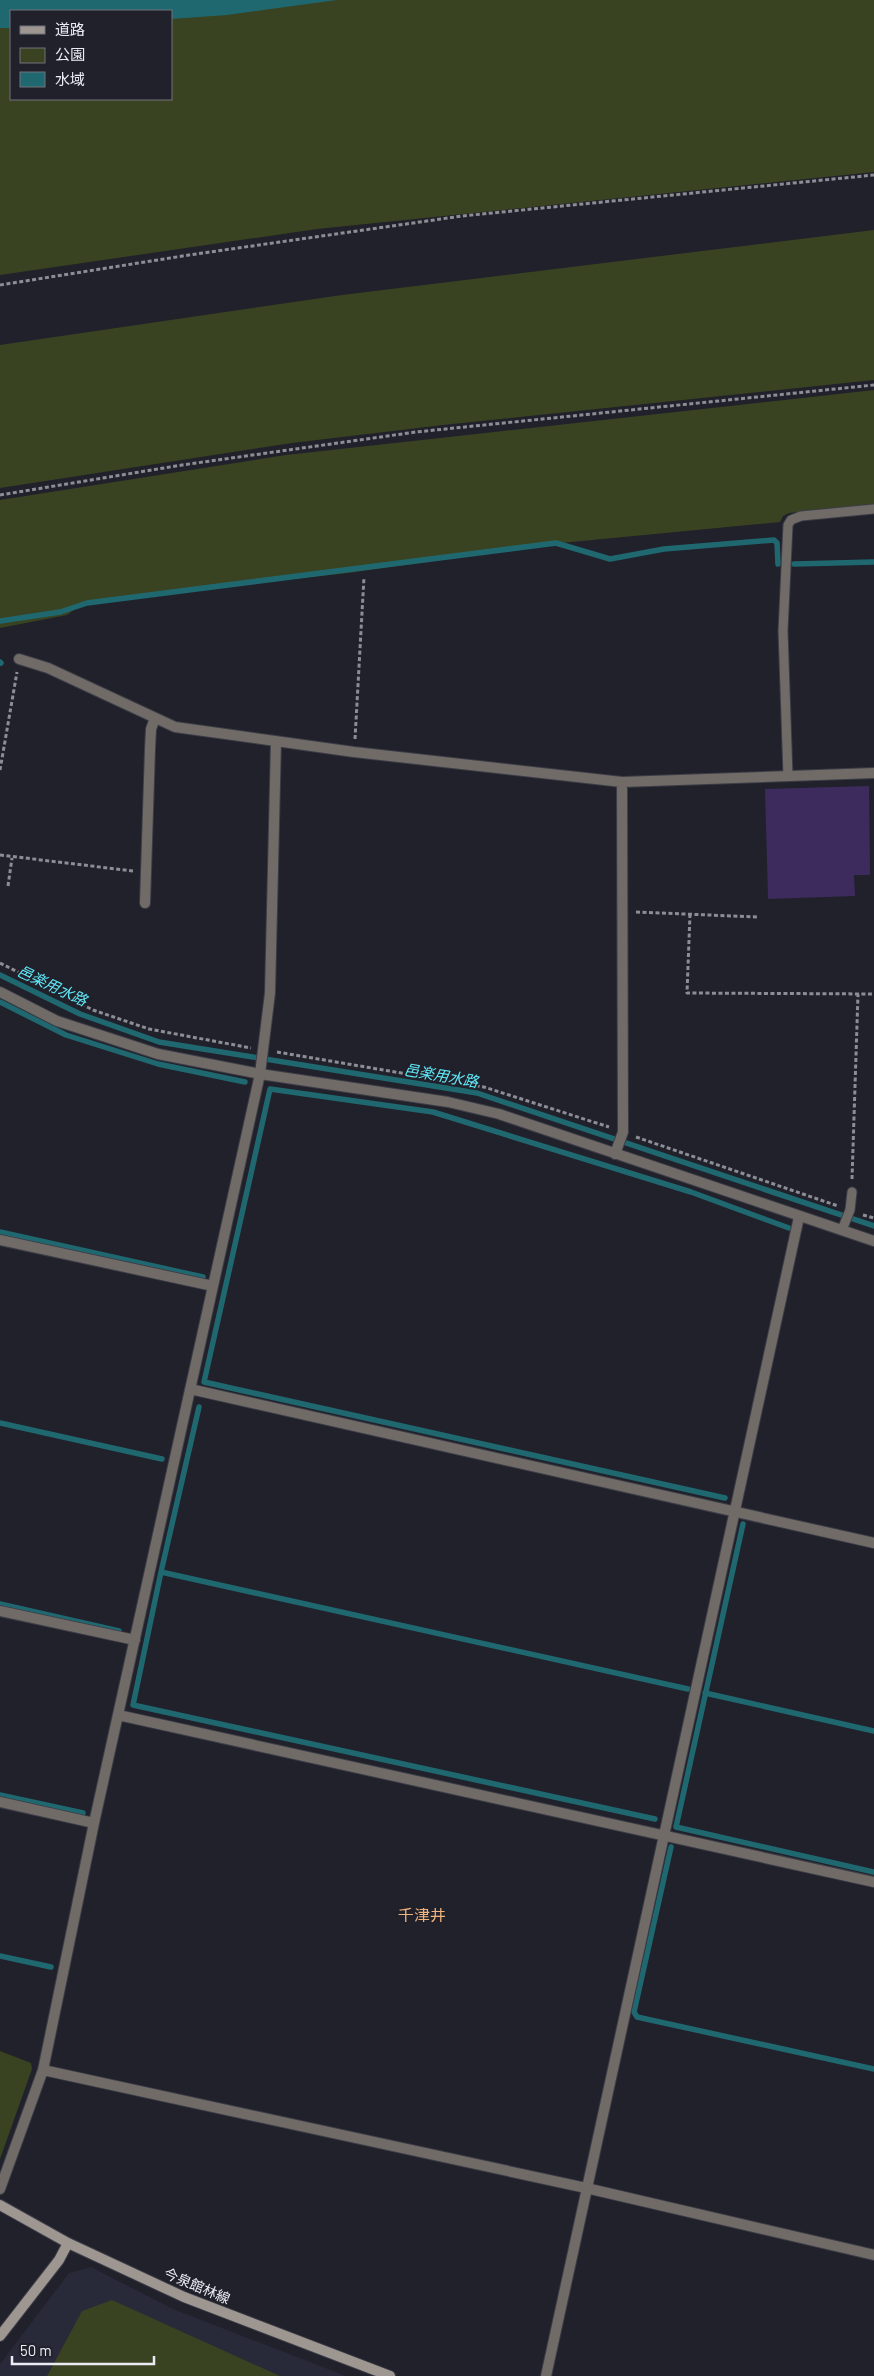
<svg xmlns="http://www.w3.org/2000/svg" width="874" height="2376" viewBox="0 0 874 2376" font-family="Barlow,'Noto Sans JP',sans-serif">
<rect width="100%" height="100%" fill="#20212b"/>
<path fill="#282939" d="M 91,2267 L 173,2309 L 346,2376 L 0,2376 L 0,2364 L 69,2273 Z"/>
<path fill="#394321" d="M 177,0 L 874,0 L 874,172 L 317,229 L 0,275 L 0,9 L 11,16 L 11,99 L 171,99 L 171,11 Z
M 874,230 L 874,380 L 443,425 L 292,443 L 0,488 L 0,345 L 342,295 Z
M 874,390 L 874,504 L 789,513 L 783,516 L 780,522 L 561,543 L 348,573 L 85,602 L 67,615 L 0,628 L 0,500 L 286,455 Z
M 0,2051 L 31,2063 L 32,2069 L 0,2159 Z
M 112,2300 L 280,2376 L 47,2376 L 82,2311 Z"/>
<path fill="#206870" d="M 0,0 L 337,0 L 227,15 L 171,19 L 171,11 L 11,11 L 11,28 L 0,28 Z"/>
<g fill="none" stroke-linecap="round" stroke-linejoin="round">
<path stroke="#206870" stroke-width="5.5" d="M 794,564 L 874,562
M 0,621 L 60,612 L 87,603 L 556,543 L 610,559 L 664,549 L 774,540 L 777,543 L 778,564
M 0,662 L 1,663
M 0,975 L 80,1014 L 159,1042 L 477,1093 L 874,1226
M 0,1002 L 66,1035 L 158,1064 L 245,1082
M 0,1232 L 203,1277
M 199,1407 L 161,1572 L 133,1705 L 655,1819
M 0,1423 L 162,1459
M 725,1498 L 204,1382 L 270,1089 L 433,1112 L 691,1192 L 789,1228
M 743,1524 L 676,1827 L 874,1872
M 161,1572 L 688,1689
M 0,1604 L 119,1631
M 705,1693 L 874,1731
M 0,1795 L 83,1813
M 671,1847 L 634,2012 L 637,2017 L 874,2069
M 0,1956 L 51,1967"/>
</g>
<path fill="#3d2b5e" d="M 869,786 L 870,875 L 854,875 L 855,896 L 768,899 L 765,789 Z"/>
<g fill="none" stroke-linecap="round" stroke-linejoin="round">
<g stroke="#3c3d47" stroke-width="11">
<path id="lane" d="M 788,776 L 783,631 L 788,525 L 791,520 L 801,516 L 874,509
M 842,1230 L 850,1210 L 852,1192"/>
</g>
<g stroke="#3c3d47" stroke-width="12">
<path id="street" d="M 19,659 L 48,668 L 175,727 L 354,752 L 622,782 L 874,773
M 145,903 L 150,749 L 151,729 L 155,718
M 0,992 L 57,1021 L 158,1054 L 260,1074 L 448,1102 L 499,1114 L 874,1241
M 615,1154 L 623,1132 L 622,782
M 0,1240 L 213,1286
M 190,1389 L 874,1543
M 0,1611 L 135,1640
M 118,1715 L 874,1882
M 0,1802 L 94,1823
M 43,2070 L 586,2188 L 874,2255
M 0,2189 L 43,2070 L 94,1823 L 260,1074 L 270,993 L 276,741
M 546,2376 L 799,1217"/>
</g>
<g stroke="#3c3d47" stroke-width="12">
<path id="secondary" d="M 0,2205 L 68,2243 L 184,2297 L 390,2376
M 0,2336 L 59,2260 L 68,2243"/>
</g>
<path stroke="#8c8d95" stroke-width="3" stroke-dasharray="4 2.5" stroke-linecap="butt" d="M 0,285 L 189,255 L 462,216 L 874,175
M 0,495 L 182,465 L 416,432 L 874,385
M 355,739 L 364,577
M 0,770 L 17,672
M 0,855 L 133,871
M 8,886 L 12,858
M 636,912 L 757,917
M 690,914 L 687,993 L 874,994
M 0,963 L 93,1010 L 149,1029 L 251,1048
M 277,1052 L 484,1087 L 609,1127
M 636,1137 L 838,1206
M 852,1179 L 858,994
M 863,1215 L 874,1218"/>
<use href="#lane" stroke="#716b68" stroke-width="9"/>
<use href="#street" stroke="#716b68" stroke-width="10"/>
<use href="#secondary" stroke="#9e9690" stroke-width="10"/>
</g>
<g text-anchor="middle" stroke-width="4" stroke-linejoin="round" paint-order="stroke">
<g font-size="14" fill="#ebecf3" stroke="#20212b">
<text transform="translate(197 2286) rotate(23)" y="5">今泉館林線</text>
</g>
<g font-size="15" font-style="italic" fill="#61e7f6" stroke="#20212b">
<text transform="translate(52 986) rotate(25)" y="5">邑楽用水路</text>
<text transform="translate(441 1076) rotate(10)" y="5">邑楽用水路</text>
</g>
<g font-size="16" fill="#f1b37e" stroke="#20212b">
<text x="422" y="1921">千津井</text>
</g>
</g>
<rect x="10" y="10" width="162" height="90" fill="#20212b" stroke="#71727b"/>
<rect x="20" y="26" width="25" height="8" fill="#9e9690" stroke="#71727b"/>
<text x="55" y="35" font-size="15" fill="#ebecf3">道路</text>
<rect x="20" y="48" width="25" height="15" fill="#394321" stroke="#71727b"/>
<text x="55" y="60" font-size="15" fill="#ebecf3">公園</text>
<rect x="20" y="72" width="25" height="15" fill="#206870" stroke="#71727b"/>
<text x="55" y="85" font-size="15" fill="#ebecf3">水域</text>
<path d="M12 2356v8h142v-8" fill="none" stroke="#ebecf3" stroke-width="2.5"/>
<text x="20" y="2356" font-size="15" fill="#ebecf3" stroke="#20212b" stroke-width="4" paint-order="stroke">50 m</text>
</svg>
